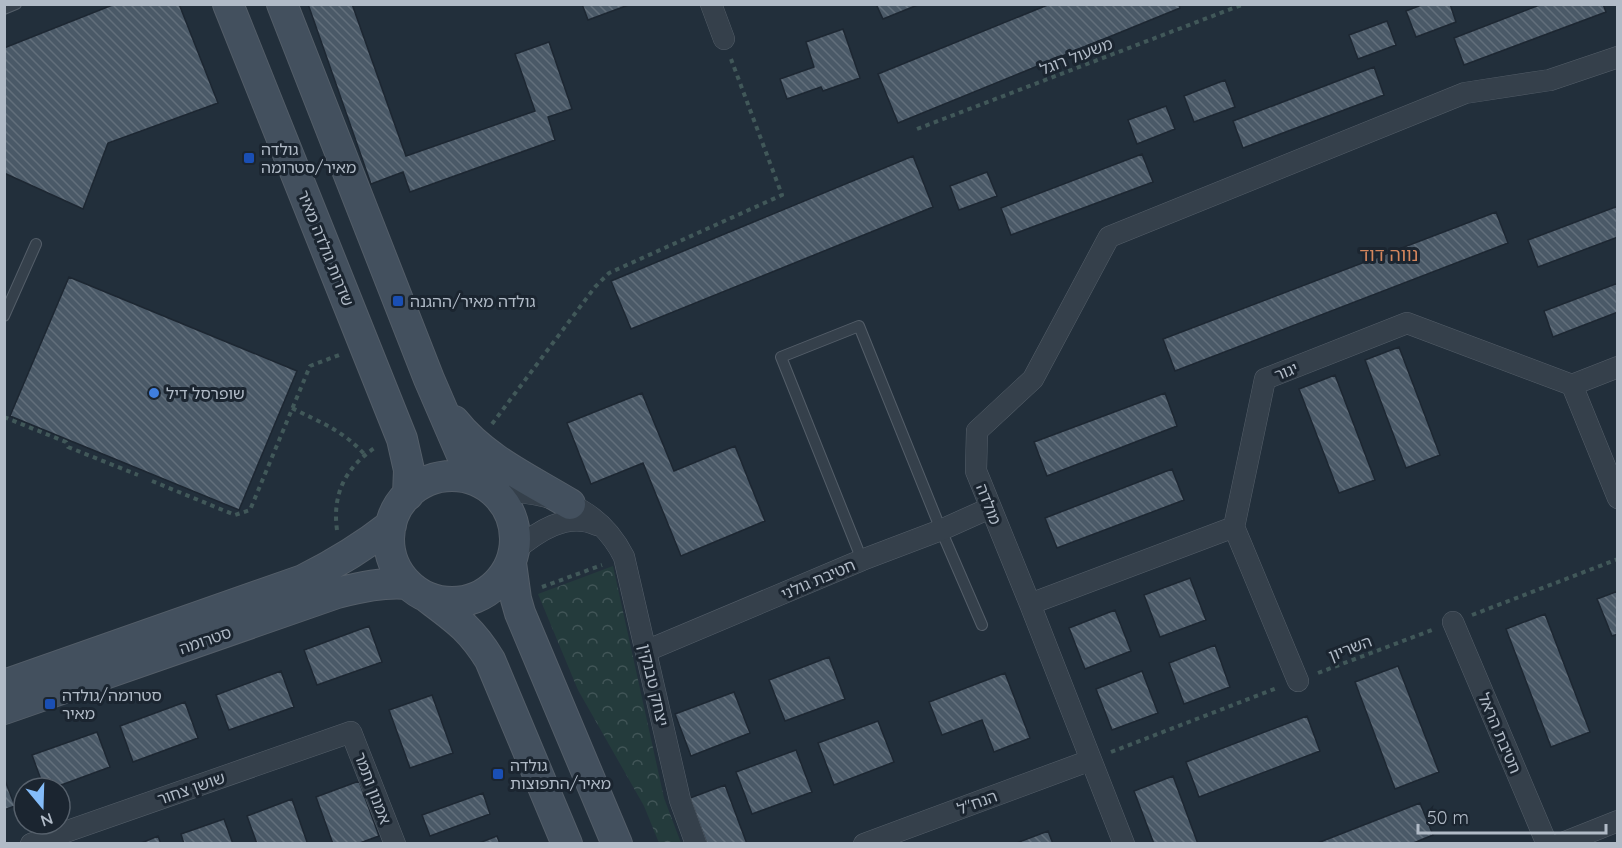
<svg xmlns="http://www.w3.org/2000/svg" width="1622" height="848" viewBox="0 0 1622 848" font-family="Quicksand,'Noto Sans Hebrew',sans-serif">
<defs>
<pattern id="park-crowns" width="20" height="18" patternUnits="userSpaceOnUse" patternTransform="scale(1.5)"><rect width="20" height="18" fill="#243b3c"/><path d="M2 6a3 3 0 1 1 6 0M12 15a3 3 0 1 1 6 0" fill="none" stroke="#415557"/></pattern>
<pattern id="building-back-hatch" width="6" height="6" patternUnits="userSpaceOnUse" patternTransform="scale(1.5)"><rect width="6" height="6" fill="#4a5967"/><path d="M-1 5l2 2M0 0l6 6M5-1l2 2" fill="none" stroke="#626f7b"/></pattern>
</defs>
<rect width="100%" height="100%" fill="#222f3b"/>
<path fill="url(#park-crowns)" d="M 613,566 L 664,798 L 681,843 L 659,843 L 644,806 L 578,690 L 538,594 Z"/>
<path fill="url(#building-back-hatch)" stroke="#1d2732" stroke-width="1.5" d="M 115,4 L 179,4 L 218,103 L 108,143 L 83,209 L 4,173 L 4,48 Z
M 308,4 L 352,4 L 406,156 L 535,111 L 515,54 L 549,42 L 572,109 L 548,117 L 555,140 L 410,192 L 403,172 L 371,184 Z
M 582,4 L 631,4 L 588,20 Z
M 876,4 L 920,4 L 883,19 Z
M 1050,4 L 1179,4 L 1180,8 L 898,123 L 878,74 Z
M 1424,4 L 1450,4 L 1456,22 L 1416,37 L 1406,11 Z
M 1542,4 L 1603,4 L 1606,12 L 1464,65 L 1454,38 Z
M 1387,21 L 1396,45 L 1358,59 L 1349,35 Z
M 843,29 L 860,78 L 823,91 L 821,87 L 787,99 L 780,79 L 814,67 L 806,42 Z
M 1374,67 L 1384,95 L 1243,148 L 1233,121 Z
M 1225,80 L 1235,107 L 1194,122 L 1184,96 Z
M 1166,106 L 1175,129 L 1137,144 L 1128,120 Z
M 1142,154 L 1153,182 L 1011,235 L 1001,208 Z
M 913,156 L 933,207 L 631,329 L 611,281 Z
M 987,172 L 997,196 L 959,210 L 950,186 Z
M 1618,206 L 1618,237 L 1538,267 L 1528,240 Z
M 1496,212 L 1508,243 L 1175,371 L 1163,339 Z
M 69,277 L 297,371 L 239,510 L 10,416 Z
M 1618,283 L 1618,312 L 1553,337 L 1544,311 Z
M 1399,347 L 1440,455 L 1406,468 L 1365,360 Z
M 1335,375 L 1375,480 L 1339,493 L 1299,389 Z
M 642,393 L 674,471 L 735,446 L 765,521 L 681,556 L 643,463 L 591,484 L 567,423 Z
M 1165,393 L 1177,426 L 1047,476 L 1034,442 Z
M 1172,469 L 1184,500 L 1057,548 L 1045,518 Z
M 1190,578 L 1206,620 L 1160,637 L 1144,595 Z
M 1618,591 L 1618,634 L 1612,636 L 1597,599 Z
M 1115,610 L 1131,651 L 1085,669 L 1069,628 Z
M 1545,614 L 1590,732 L 1551,747 L 1506,629 Z
M 369,626 L 382,662 L 317,685 L 304,650 Z
M 1215,645 L 1230,687 L 1184,704 L 1169,663 Z
M 829,657 L 845,699 L 785,721 L 769,680 Z
M 1398,666 L 1439,772 L 1395,789 L 1355,682 Z
M 281,671 L 294,707 L 229,730 L 216,695 Z
M 1142,671 L 1158,713 L 1112,730 L 1096,689 Z
M 1005,673 L 1030,738 L 994,752 L 982,720 L 942,735 L 929,702 Z
M 734,692 L 750,733 L 691,756 L 675,714 Z
M 432,695 L 453,753 L 410,768 L 389,710 Z
M 185,702 L 198,738 L 133,762 L 120,726 Z
M 1307,716 L 1320,751 L 1199,797 L 1186,762 Z
M 878,721 L 894,762 L 834,785 L 818,743 Z
M 97,732 L 110,767 L 53,788 L 44,788 L 32,755 Z
M 796,750 L 812,792 L 752,814 L 736,772 Z
M 1173,776 L 1198,844 L 1154,844 L 1134,791 Z
M 4,778 L 15,806 L 4,810 Z
M 359,781 L 379,836 L 357,844 L 333,844 L 316,797 Z
M 725,785 L 747,844 L 707,844 L 690,798 Z
M 483,793 L 490,814 L 430,836 L 422,815 Z
M 292,799 L 307,842 L 304,844 L 257,844 L 247,816 Z
M 1420,803 L 1433,835 L 1411,844 L 1315,844 Z
M 224,819 L 233,844 L 184,844 L 181,834 Z
M 1048,831 L 1053,844 L 1014,844 Z
M 158,836 L 161,844 L 139,844 Z
M 497,836 L 500,844 L 479,844 L 479,843 Z"/>
<g fill="none" stroke-linecap="round" stroke-linejoin="round">
<g stroke="#545e69" stroke-width="12">
<path id="lane" d="M 4,9 L 16,4
M 4,316 L 36,244
M 862,560 L 781,357 L 859,326 L 941,530 L 982,625"/>
</g>
<g stroke="#545e69" stroke-width="22">
<path id="street" d="M 711,4 L 724,39
M 1572,385 L 1618,498
M 492,490 C 548,492 597,503 624,557 L 680,800 L 696,844
M 1234,527 L 1298,681
M 514,551 C 537,532 567,511 597,525
M 1030,604 L 1234,527 L 1265,379 L 1407,323 L 1572,385 L 1618,367
M 1453,622 L 1547,844
M 646,651 L 862,560 L 941,530 L 990,508
M 31,844 L 351,732 L 395,844
M 864,844 L 1091,760
M 1124,844 L 1030,604 L 976,471 L 977,431 L 1033,379 L 1109,237 L 1465,93 L 1550,80 L 1618,57
M 1560,844 L 1618,821"/>
</g>
<g stroke="#545e69" stroke-width="32">
<path id="secondary" d="M 228,4 L 402,439 L 409,470 L 408,495
M 282,4 L 429,379 L 461,453 L 477,481
M 454,421 C 484,459 529,479 570,504
M389 539a63 63 0 1 1 126 0a63 63 0 1 1-126 0Z
M 511,563 L 516,599 L 520,613 L 617,844
M 428,598 C 456,619 471,629 490,660 L 567,844
M 4,685 L 303,580 C 335,564 363,547 391,525
M 4,709 L 337,593 C 361,587 383,582 408,584"/>
</g>
<path stroke="#415859" stroke-width="4" stroke-dasharray="4.5 4.5" stroke-linecap="butt" d="M 917,129 L 1244,4
M 292,408 C 321,423 343,430 365,455
M 4,417 L 66,442 L 68,447 L 138,475
M 492,424 L 595,287 L 609,273 L 782,195 L 731,59
M 152,481 L 235,515 L 250,510 L 310,366 L 339,355
M 337,530 C 332,493 346,467 376,447
M 542,587 L 602,565
M 1472,615 L 1618,559
M 1318,673 L 1432,630
M 1111,752 L 1277,688"/>
<use href="#lane" stroke="#35404b" stroke-width="10"/>
<use href="#street" stroke="#35404b" stroke-width="21"/>
<use href="#secondary" stroke="#43505e" stroke-width="30"/>
</g>
<g fill="#1a4fb4" stroke="#1b2530" stroke-width="2">
<rect x="243" y="152" width="12" height="12" rx="3"/>
<rect x="392" y="295" width="12" height="12" rx="3"/>
<rect x="44" y="698" width="12" height="12" rx="3"/>
<rect x="492" y="768" width="12" height="12" rx="3"/>
</g>
<circle fill="#3f7fe0" stroke="#1b2530" stroke-width="2" cx="154" cy="393" r="6"/>
<g text-anchor="middle" stroke-width="6" stroke-linejoin="round" paint-order="stroke">
<g font-size="16" fill="#b1bbc7" stroke="#1b2530">
<text transform="translate(1076 56) rotate(-21)" y="6">משעול רוגל</text>
<text transform="translate(326 248) rotate(68)" y="6">שדרות גולדה מאיר</text>
<text transform="translate(1286 371) rotate(-22)" y="6">יגור</text>
<text transform="translate(989 504) rotate(69)" y="6">מולדה</text>
<text transform="translate(818 579) rotate(-23)" y="6">חטיבת גולני</text>
<text transform="translate(205 640) rotate(-19)" y="6">סטרומה</text>
<text transform="translate(1350 648) rotate(-21)" y="6">השריון</text>
<text transform="translate(654 685) rotate(77)" y="6">יצחק טבנקין</text>
<text transform="translate(1500 733) rotate(67)" y="6">חטיבת הראל</text>
<text transform="translate(191 788) rotate(-19)" y="6">שושן צחור</text>
<text transform="translate(373 788) rotate(69)" y="6">אמנון ותמר</text>
<text transform="translate(977 802) rotate(-20)" y="6">הנח"ל</text>
</g>
<g font-size="16" fill="#b1bbc7" stroke="#1b2530" text-anchor="start">
<text x="261" y="155">גולדה<tspan x="261" dy="18">מאיר/סטרומה</tspan></text>
<text x="410" y="307">גולדה מאיר/ההגנה</text>
<text x="166" y="399">שופרסל דיל</text>
<text x="62" y="701">סטרומה/גולדה<tspan x="62" dy="18">מאיר</tspan></text>
<text x="510" y="771">גולדה<tspan x="510" dy="18">מאיר/התפוצות</tspan></text>
</g>
<g font-size="18" fill="#d5865d" stroke="#1b2530">
<text x="1389" y="261">נווה דוד</text>
</g>
</g>
<rect width="1622" height="848" fill="none" stroke="#b1bbc7" stroke-width="12"/>
<g transform="translate(42 806) rotate(161)"><circle r="28" fill="#1b2530" stroke="#57616c" stroke-width="1.5"/>
<path d="M0-4.5L10 22L0 15L-10 22Z" fill="#84bcf9"/>
<text y="-9" font-size="16" font-weight="bold" text-anchor="middle" fill="#b1bbc7">N</text>
</g>
<path d="M1418 824v9h188v-9" fill="none" stroke="#b1bbc7" stroke-width="3"/>
<text x="1427" y="824" font-size="18" fill="#b1bbc7" stroke="#1b2530" stroke-width="4.5" paint-order="stroke">50 m</text>
</svg>
